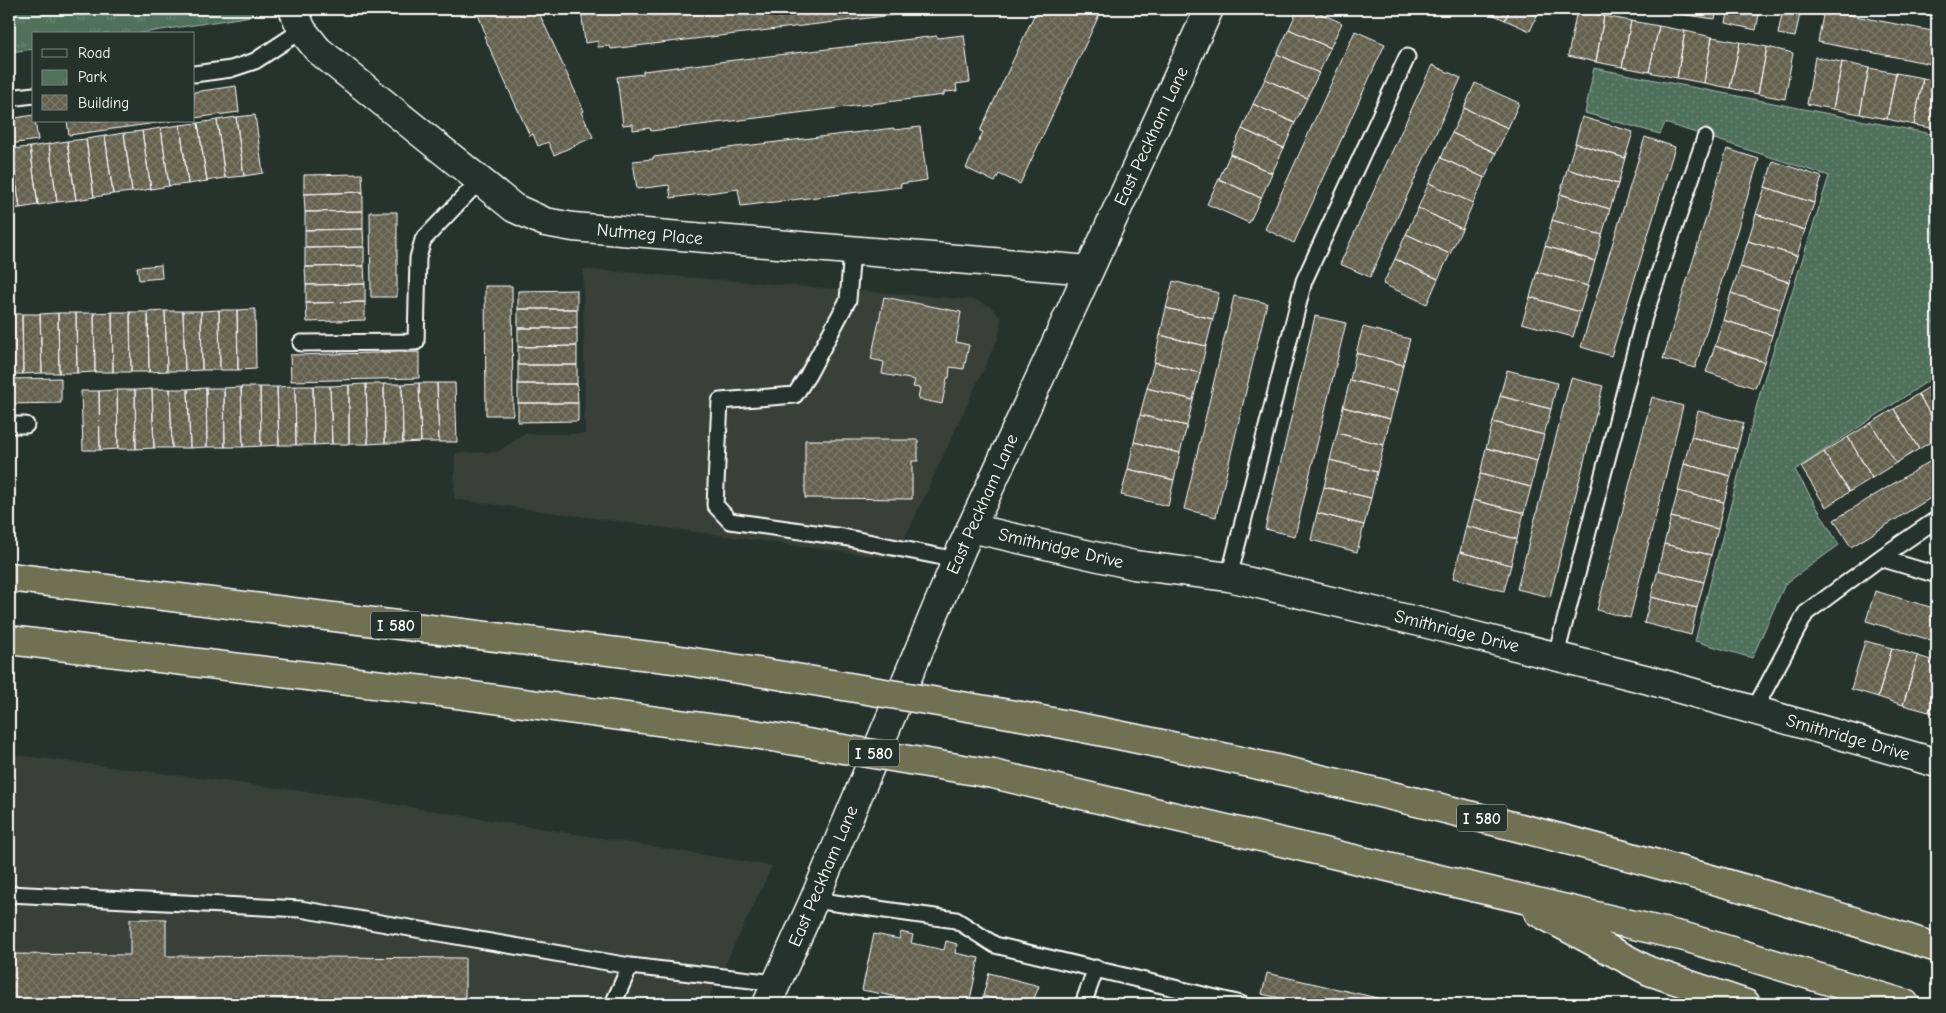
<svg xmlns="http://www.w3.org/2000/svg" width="1946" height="1013" viewBox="0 0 1946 1013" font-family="'Comic Neue',sans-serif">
<defs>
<pattern id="grass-dots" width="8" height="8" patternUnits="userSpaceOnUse" patternTransform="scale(1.25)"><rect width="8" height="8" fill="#4f715c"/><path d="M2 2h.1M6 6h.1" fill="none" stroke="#698674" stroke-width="1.8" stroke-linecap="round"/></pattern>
<pattern id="park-tufts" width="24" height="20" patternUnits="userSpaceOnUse" patternTransform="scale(1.25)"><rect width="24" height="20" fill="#4f715c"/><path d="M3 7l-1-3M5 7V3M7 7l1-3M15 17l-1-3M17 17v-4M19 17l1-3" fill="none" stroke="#698674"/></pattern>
<pattern id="building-cross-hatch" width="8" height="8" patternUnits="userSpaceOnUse" patternTransform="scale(1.25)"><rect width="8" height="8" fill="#64604e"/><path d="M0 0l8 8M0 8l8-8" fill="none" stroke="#7b7869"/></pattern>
</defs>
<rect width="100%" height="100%" fill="#26332d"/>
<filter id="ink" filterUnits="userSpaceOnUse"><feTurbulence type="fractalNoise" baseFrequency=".02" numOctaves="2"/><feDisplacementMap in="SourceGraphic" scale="10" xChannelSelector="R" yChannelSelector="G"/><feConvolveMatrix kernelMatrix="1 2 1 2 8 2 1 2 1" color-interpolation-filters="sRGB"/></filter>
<g filter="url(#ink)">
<path fill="#394037" d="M 583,269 L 975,300 L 991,307 L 1001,318 L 999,336 L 895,559 L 454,499 L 455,453 L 497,452 L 524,434 L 585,434 Z
M 9,754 L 348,797 L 772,866 L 706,1004 L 9,1004 Z"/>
<path fill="url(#grass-dots)" stroke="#a7b8ae" d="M 1594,68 L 1937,135 L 1937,375 L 1795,470 L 1839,545 L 1785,584 L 1752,658 L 1695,641 L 1761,389 L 1829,176 L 1665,123 L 1660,134 L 1585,113 Z"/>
<path fill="url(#park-tufts)" stroke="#a7b8ae" d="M 9,9 L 252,9 L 252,16 L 135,34 L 34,34 L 34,49 L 9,52 Z"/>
<path fill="url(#building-cross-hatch)" stroke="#fff" d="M 485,9 L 534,9 L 536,14 L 539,13 L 584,111 L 581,112 L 593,137 L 554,155 L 548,142 L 538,146 L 533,134 L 530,136 L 484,36 L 486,35 L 477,12 Z
M 581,9 L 943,9 L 611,49 L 610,46 L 598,47 L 598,41 L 585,43 Z
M 1037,9 L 1102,9 L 1020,184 L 999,174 L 995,182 L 966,168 L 983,132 L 980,131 Z
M 1298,9 L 1311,9 L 1342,23 L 1330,48 L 1289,29 Z
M 1481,9 L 1510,9 L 1505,20 Z
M 1510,9 L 1540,9 L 1530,31 L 1505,20 Z
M 1674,9 L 1717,9 L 1715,19 L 1673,13 Z
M 1729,9 L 1760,9 L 1756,30 L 1726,23 Z
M 1783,9 L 1801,9 L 1795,37 L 1778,34 Z
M 1577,10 L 1604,16 L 1596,62 L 1568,56 Z
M 1824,10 L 1937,32 L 1937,65 L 1818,42 Z
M 1604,16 L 1631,21 L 1622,67 L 1596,62 Z
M 1631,21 L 1659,26 L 1649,72 L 1622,67 Z
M 1659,26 L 1685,31 L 1677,78 L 1649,72 Z
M 1289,29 L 1330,48 L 1319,73 L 1277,54 Z
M 1355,31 L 1385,44 L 1294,243 L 1265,229 Z
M 1685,31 L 1712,37 L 1704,83 L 1677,78 Z
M 964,35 L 970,82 L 956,84 L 957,91 L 944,92 L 944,95 L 651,131 L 650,128 L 633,130 L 633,124 L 623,125 L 617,77 L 643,74 L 643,71 L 937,36 L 937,38 Z
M 1712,37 L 1740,42 L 1730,88 L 1704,83 Z
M 1740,42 L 1767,47 L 1758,94 L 1730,88 Z
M 1767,47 L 1793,53 L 1785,99 L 1758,94 Z
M 1277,54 L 1319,73 L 1307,98 L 1265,79 Z
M 1815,57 L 1842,62 L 1833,109 L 1807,104 Z
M 1842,62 L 1869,68 L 1860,114 L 1833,109 Z
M 1432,65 L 1461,78 L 1370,277 L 1340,264 Z
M 1869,68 L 1896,73 L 1887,119 L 1860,114 Z
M 1896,73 L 1923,78 L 1914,125 L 1887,119 Z
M 1923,78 L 1937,81 L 1937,129 L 1914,125 Z
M 1265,79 L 1307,98 L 1295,123 L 1253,104 Z
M 1475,83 L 1519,103 L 1508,128 L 1464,108 Z
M 236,86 L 239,112 L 194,118 L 194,92 Z
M 1253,104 L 1295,123 L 1284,148 L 1242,129 Z
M 1464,108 L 1508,128 L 1496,153 L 1452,133 Z
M 34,115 L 38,140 L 9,144 L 9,119 Z
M 255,115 L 263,173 L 244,176 L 236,117 Z
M 236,117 L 244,176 L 225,178 L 217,120 Z
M 1582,117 L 1633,132 L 1625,158 L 1575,143 Z
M 217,120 L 225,178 L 207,181 L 198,123 Z
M 67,121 L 171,121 L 69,135 Z
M 198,123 L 207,181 L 188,184 L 180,125 Z
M 180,125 L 188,184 L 169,186 L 161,128 Z
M 920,127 L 927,180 L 900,184 L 901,187 L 741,206 L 738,189 L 671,198 L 669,185 L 637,189 L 633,161 L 653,159 L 653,157 L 894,128 L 894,130 Z
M 161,128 L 169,186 L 151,189 L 142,131 Z
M 1242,129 L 1284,148 L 1272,173 L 1230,154 Z
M 142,131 L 151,189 L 132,192 L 124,133 Z
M 124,133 L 132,192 L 113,194 L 105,136 Z
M 1452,133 L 1496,153 L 1485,178 L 1441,158 Z
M 105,136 L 113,194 L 94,197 L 86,139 Z
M 1645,137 L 1675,147 L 1611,356 L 1581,347 Z
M 86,139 L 94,197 L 76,200 L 67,141 Z
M 67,141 L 76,200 L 57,202 L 49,144 Z
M 1575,143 L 1625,158 L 1618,184 L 1567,169 Z
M 49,144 L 57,202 L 38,205 L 30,147 Z
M 30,147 L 38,205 L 20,208 L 11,149 Z
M 11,149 L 20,208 L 9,209 L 9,150 Z
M 1727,149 L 1759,159 L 1695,368 L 1663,359 Z
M 1230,154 L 1272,173 L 1261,198 L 1219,179 Z
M 1441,158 L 1485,178 L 1473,203 L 1429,183 Z
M 1773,161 L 1822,177 L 1814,203 L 1765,187 Z
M 1567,169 L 1618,184 L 1610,209 L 1560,194 Z
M 362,174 L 363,192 L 304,194 L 304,175 Z
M 1219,179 L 1261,198 L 1249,223 L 1207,204 Z
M 1429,183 L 1473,203 L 1462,229 L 1418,208 Z
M 1765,187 L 1814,203 L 1805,230 L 1756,214 Z
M 363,192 L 363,211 L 305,212 L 304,194 Z
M 1560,194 L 1610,209 L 1602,235 L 1552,220 Z
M 1418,208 L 1462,229 L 1450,254 L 1406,234 Z
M 363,211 L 363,229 L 305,230 L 305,212 Z
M 370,212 L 397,212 L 397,297 L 371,297 Z
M 1756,214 L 1805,230 L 1797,256 L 1748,241 Z
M 1552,220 L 1602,235 L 1595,261 L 1545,246 Z
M 363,229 L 364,247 L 305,248 L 305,230 Z
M 1406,234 L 1450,254 L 1438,279 L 1395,259 Z
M 1748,241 L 1797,256 L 1789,282 L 1740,267 Z
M 1545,246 L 1595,261 L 1588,286 L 1537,272 Z
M 364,247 L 364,266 L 305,267 L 305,248 Z
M 1395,259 L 1438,279 L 1427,304 L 1383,284 Z
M 161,265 L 162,278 L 139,280 L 137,267 Z
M 364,266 L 365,284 L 306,285 L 305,267 Z
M 1740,267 L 1789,282 L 1780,309 L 1731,293 Z
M 1537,272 L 1588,286 L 1580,312 L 1530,297 Z
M 1173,281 L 1219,293 L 1213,319 L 1166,308 Z
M 365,284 L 365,302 L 306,303 L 306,285 Z
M 485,286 L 512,286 L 513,415 L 486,415 Z
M 577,290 L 577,309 L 518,309 L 518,291 Z
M 1731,293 L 1780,309 L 1772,335 L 1723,320 Z
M 1234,296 L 1267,303 L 1216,517 L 1184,509 Z
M 884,297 L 961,312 L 956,342 L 969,345 L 964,369 L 950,367 L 949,378 L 947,378 L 942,404 L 918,399 L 920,388 L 913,387 L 915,380 L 882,374 L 884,362 L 871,359 Z
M 1530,297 L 1580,312 L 1573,337 L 1522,323 Z
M 365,302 L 365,320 L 307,322 L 306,303 Z
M 1166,308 L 1213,319 L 1206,346 L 1160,335 Z
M 255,309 L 256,369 L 238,370 L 237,310 Z
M 518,309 L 577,309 L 577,328 L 518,328 Z
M 219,310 L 220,370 L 202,370 L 201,311 Z
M 219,310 L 237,310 L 238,370 L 220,370 Z
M 165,311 L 167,371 L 149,372 L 148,312 Z
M 165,311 L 183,311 L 185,371 L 167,371 Z
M 183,311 L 201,311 L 202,370 L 185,371 Z
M 112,312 L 113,372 L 95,372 L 94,313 Z
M 112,312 L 130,312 L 131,372 L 113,372 Z
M 130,312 L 148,312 L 149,372 L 131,372 Z
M 58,313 L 59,373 L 42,373 L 40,314 Z
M 58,313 L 76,313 L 77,373 L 59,373 Z
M 76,313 L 94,313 L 95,372 L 77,373 Z
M 9,314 L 22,314 L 23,374 L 9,374 Z
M 22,314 L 40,314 L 42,373 L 23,374 Z
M 1315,316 L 1346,323 L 1295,536 L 1265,529 Z
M 1723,320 L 1772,335 L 1764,362 L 1715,346 Z
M 1363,327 L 1410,339 L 1403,365 L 1356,353 Z
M 518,328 L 577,328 L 577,346 L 518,347 Z
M 1160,335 L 1206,346 L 1200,373 L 1154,362 Z
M 577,346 L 577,365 L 518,365 L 518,347 Z
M 1715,346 L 1764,362 L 1755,388 L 1706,372 Z
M 419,352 L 419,378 L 291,381 L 290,355 Z
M 1356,353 L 1403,365 L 1397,392 L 1350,380 Z
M 1154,362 L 1200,373 L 1193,400 L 1147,388 Z
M 518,365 L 577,365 L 577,384 L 518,384 Z
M 1507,370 L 1557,383 L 1551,409 L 1500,396 Z
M 61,378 L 61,403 L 9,404 L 9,379 Z
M 1571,378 L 1603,386 L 1550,597 L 1517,589 Z
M 1350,380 L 1397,392 L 1390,419 L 1343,407 Z
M 1937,382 L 1937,426 L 1918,394 Z
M 419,383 L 421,442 L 403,443 L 402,384 Z
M 419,383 L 437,383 L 439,442 L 421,442 Z
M 437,383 L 455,383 L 457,442 L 439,442 Z
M 366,384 L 368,444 L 349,444 L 349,385 Z
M 366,384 L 384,384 L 385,443 L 368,444 Z
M 384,384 L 402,384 L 403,443 L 385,443 Z
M 518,384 L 577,384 L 578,403 L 518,403 Z
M 349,385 L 349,444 L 332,444 L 330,386 Z
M 295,386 L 296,445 L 279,445 L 277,387 Z
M 295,386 L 313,386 L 314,445 L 296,445 Z
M 313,386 L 330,386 L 332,444 L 314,445 Z
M 241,387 L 243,447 L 225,447 L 224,388 Z
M 241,387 L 260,387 L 261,446 L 243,447 Z
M 260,387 L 277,387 L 279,445 L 261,446 Z
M 206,388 L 207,447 L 190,448 L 188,389 Z
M 206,388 L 224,388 L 225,447 L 207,447 Z
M 1147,388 L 1193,400 L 1187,426 L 1140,415 Z
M 152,389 L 154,448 L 136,449 L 135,390 Z
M 152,389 L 170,389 L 172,448 L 154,448 Z
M 170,389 L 188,389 L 190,448 L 172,448 Z
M 117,390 L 118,449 L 100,450 L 99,391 Z
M 117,390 L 135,390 L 136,449 L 118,449 Z
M 81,391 L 99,391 L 100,450 L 83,450 Z
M 1918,394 L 1937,426 L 1937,438 L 1919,449 L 1894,409 Z
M 1500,396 L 1551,409 L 1544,435 L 1493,422 Z
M 1652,397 L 1683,406 L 1630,618 L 1597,610 Z
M 518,403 L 578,403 L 578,421 L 518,422 Z
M 1343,407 L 1390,419 L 1384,445 L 1337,433 Z
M 1894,409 L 1919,449 L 1896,463 L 1871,423 Z
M 1698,411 L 1744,423 L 1737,449 L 1691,437 Z
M 1140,415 L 1187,426 L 1180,453 L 1134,442 Z
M 1493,422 L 1544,435 L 1537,461 L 1486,448 Z
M 1871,423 L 1896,463 L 1872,478 L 1848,437 Z
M 1337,433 L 1384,445 L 1377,472 L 1330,460 Z
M 1691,437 L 1737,449 L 1731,476 L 1684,464 Z
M 1848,437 L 1872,478 L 1849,492 L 1824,452 Z
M 805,440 L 918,440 L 918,461 L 912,461 L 912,499 L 805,498 Z
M 1134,442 L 1180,453 L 1174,480 L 1128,469 Z
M 1486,448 L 1537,461 L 1531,487 L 1480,474 Z
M 1824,452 L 1849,492 L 1826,507 L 1801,467 Z
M 1937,457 L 1937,494 L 1851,547 L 1834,520 Z
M 1330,460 L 1377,472 L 1371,498 L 1324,487 Z
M 1684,464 L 1731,476 L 1724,502 L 1678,491 Z
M 1128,469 L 1174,480 L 1168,506 L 1121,495 Z
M 1480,474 L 1531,487 L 1524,513 L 1473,500 Z
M 1324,487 L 1371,498 L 1364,525 L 1317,513 Z
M 1678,491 L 1724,502 L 1718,529 L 1671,517 Z
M 1473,500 L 1524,513 L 1517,539 L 1466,526 Z
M 1317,513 L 1364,525 L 1357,552 L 1311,540 Z
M 1671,517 L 1718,529 L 1711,555 L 1664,544 Z
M 1466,526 L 1517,539 L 1511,565 L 1460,552 Z
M 1664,544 L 1711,555 L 1704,582 L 1658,570 Z
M 1460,552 L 1511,565 L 1504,591 L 1453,578 Z
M 1658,570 L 1704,582 L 1697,608 L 1651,597 Z
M 1875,591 L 1937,609 L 1937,642 L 1866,621 Z
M 1651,597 L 1697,608 L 1691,635 L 1644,623 Z
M 1865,641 L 1892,648 L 1878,697 L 1851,689 Z
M 1892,648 L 1918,656 L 1903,705 L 1878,697 Z
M 1918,656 L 1937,662 L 1937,686 L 1929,712 L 1903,705 Z
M 1937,686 L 1937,714 L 1929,712 Z
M 130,919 L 166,919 L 166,956 L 465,958 L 465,1004 L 9,1004 L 9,954 L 130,955 Z
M 901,932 L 913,935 L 911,943 L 944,950 L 946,941 L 957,944 L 955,953 L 979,958 L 969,1004 L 932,1004 L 862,990 L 874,934 L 899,939 Z
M 989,973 L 1039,986 L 1032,1004 L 1013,1004 L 983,996 Z
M 1267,973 L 1404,1004 L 1304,1004 L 1262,994 Z"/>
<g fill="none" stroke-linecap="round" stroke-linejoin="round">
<g stroke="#fff" stroke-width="19">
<path id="lane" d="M 194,74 L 231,69 L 255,61 L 302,30
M 9,98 L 34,95
M 852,251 L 848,300 L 808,375 L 795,395 L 720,401 L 715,505 L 730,521 L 843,537 L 957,560
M 301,343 L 416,342 L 418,258 L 423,240 L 480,180
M 9,425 L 26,425
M 1880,558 L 1937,575
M 1229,577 L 1304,281 L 1407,57
M 1556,655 L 1644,317 L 1705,138
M 1754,710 L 1806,613 L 1880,558 L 1937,519
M 9,894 L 300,909 L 630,966 L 613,1004
M 814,900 L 956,920 L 995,945 L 1241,1004
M 630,966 L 777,983
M 1083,1004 L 1096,968"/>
</g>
<g stroke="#fff" stroke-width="31">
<path id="street" d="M 293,9 L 302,30 L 318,50 L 514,208 L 545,222 L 573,227 L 1089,270
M 971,528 L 1134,565 L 1229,577 L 1420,622 L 1649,680 L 1937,763"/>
</g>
<g stroke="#fff" stroke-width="31">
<path id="secondary" d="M 767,1004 L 814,900 L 961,550 L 1209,9"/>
</g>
<g stroke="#fff" stroke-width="31">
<path id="highway" d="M 9,577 L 674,659 L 784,676
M 9,640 L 457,694 L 754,734
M 1021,716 C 1176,745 1331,780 1485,819 C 1637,857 1788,899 1937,948
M 993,774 L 1685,937 L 1905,1004
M 1538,912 L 1649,971 L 1746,1004"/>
</g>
<use href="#lane" stroke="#26332d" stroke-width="15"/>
<use href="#street" stroke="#26332d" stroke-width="28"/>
<use href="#secondary" stroke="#26332d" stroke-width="28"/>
<use href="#highway" stroke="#706f52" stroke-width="28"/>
<g stroke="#fff" stroke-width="31" stroke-linecap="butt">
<path id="highway-bridge" d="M 784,676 L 1021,716
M 754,734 L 993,774"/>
</g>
<use href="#highway-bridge" stroke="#706f52" stroke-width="28"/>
</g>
</g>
<g text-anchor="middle" stroke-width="4" stroke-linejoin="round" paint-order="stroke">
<g fill="#26332d" stroke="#bec2c0" stroke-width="1">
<rect x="371" y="611.5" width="50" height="27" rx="4"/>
<rect x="849" y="739.5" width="50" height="27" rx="4"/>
<rect x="1457" y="804.5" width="50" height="27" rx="4"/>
</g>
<g font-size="16" font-weight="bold" fill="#fff">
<text x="396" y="631">I 580</text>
<text x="874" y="759">I 580</text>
<text x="1482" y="824">I 580</text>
</g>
<g font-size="18" fill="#fff" stroke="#26332d">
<text transform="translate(1151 136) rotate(-65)" y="6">East Peckham Lane</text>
<text transform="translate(650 234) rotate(5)" y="6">Nutmeg Place</text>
<text transform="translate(982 504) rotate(-66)" y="6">East Peckham Lane</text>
<text transform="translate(1061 548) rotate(13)" y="6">Smithridge Drive</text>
<text transform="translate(1457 631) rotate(14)" y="6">Smithridge Drive</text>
<text transform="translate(1848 737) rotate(16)" y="6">Smithridge Drive</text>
<text transform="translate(823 876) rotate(-67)" y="6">East Peckham Lane</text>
</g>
</g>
<rect width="1946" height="1013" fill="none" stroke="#26332d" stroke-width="30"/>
<rect x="15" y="15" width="1916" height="983" fill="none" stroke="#fff" stroke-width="2" filter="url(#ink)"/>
<rect x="32" y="32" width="162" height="90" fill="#26332d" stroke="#7d8581"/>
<rect x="42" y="49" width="25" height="8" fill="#26332d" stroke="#7d8581"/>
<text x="78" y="58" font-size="15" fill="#ffffff">Road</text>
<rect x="42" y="70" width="25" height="15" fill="url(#park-tufts)" stroke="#7d8581"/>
<text x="78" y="82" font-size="15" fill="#ffffff">Park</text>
<rect x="42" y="95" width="25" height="15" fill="url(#building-cross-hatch)" stroke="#7d8581"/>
<text x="78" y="108" font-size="15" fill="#ffffff">Building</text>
</svg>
